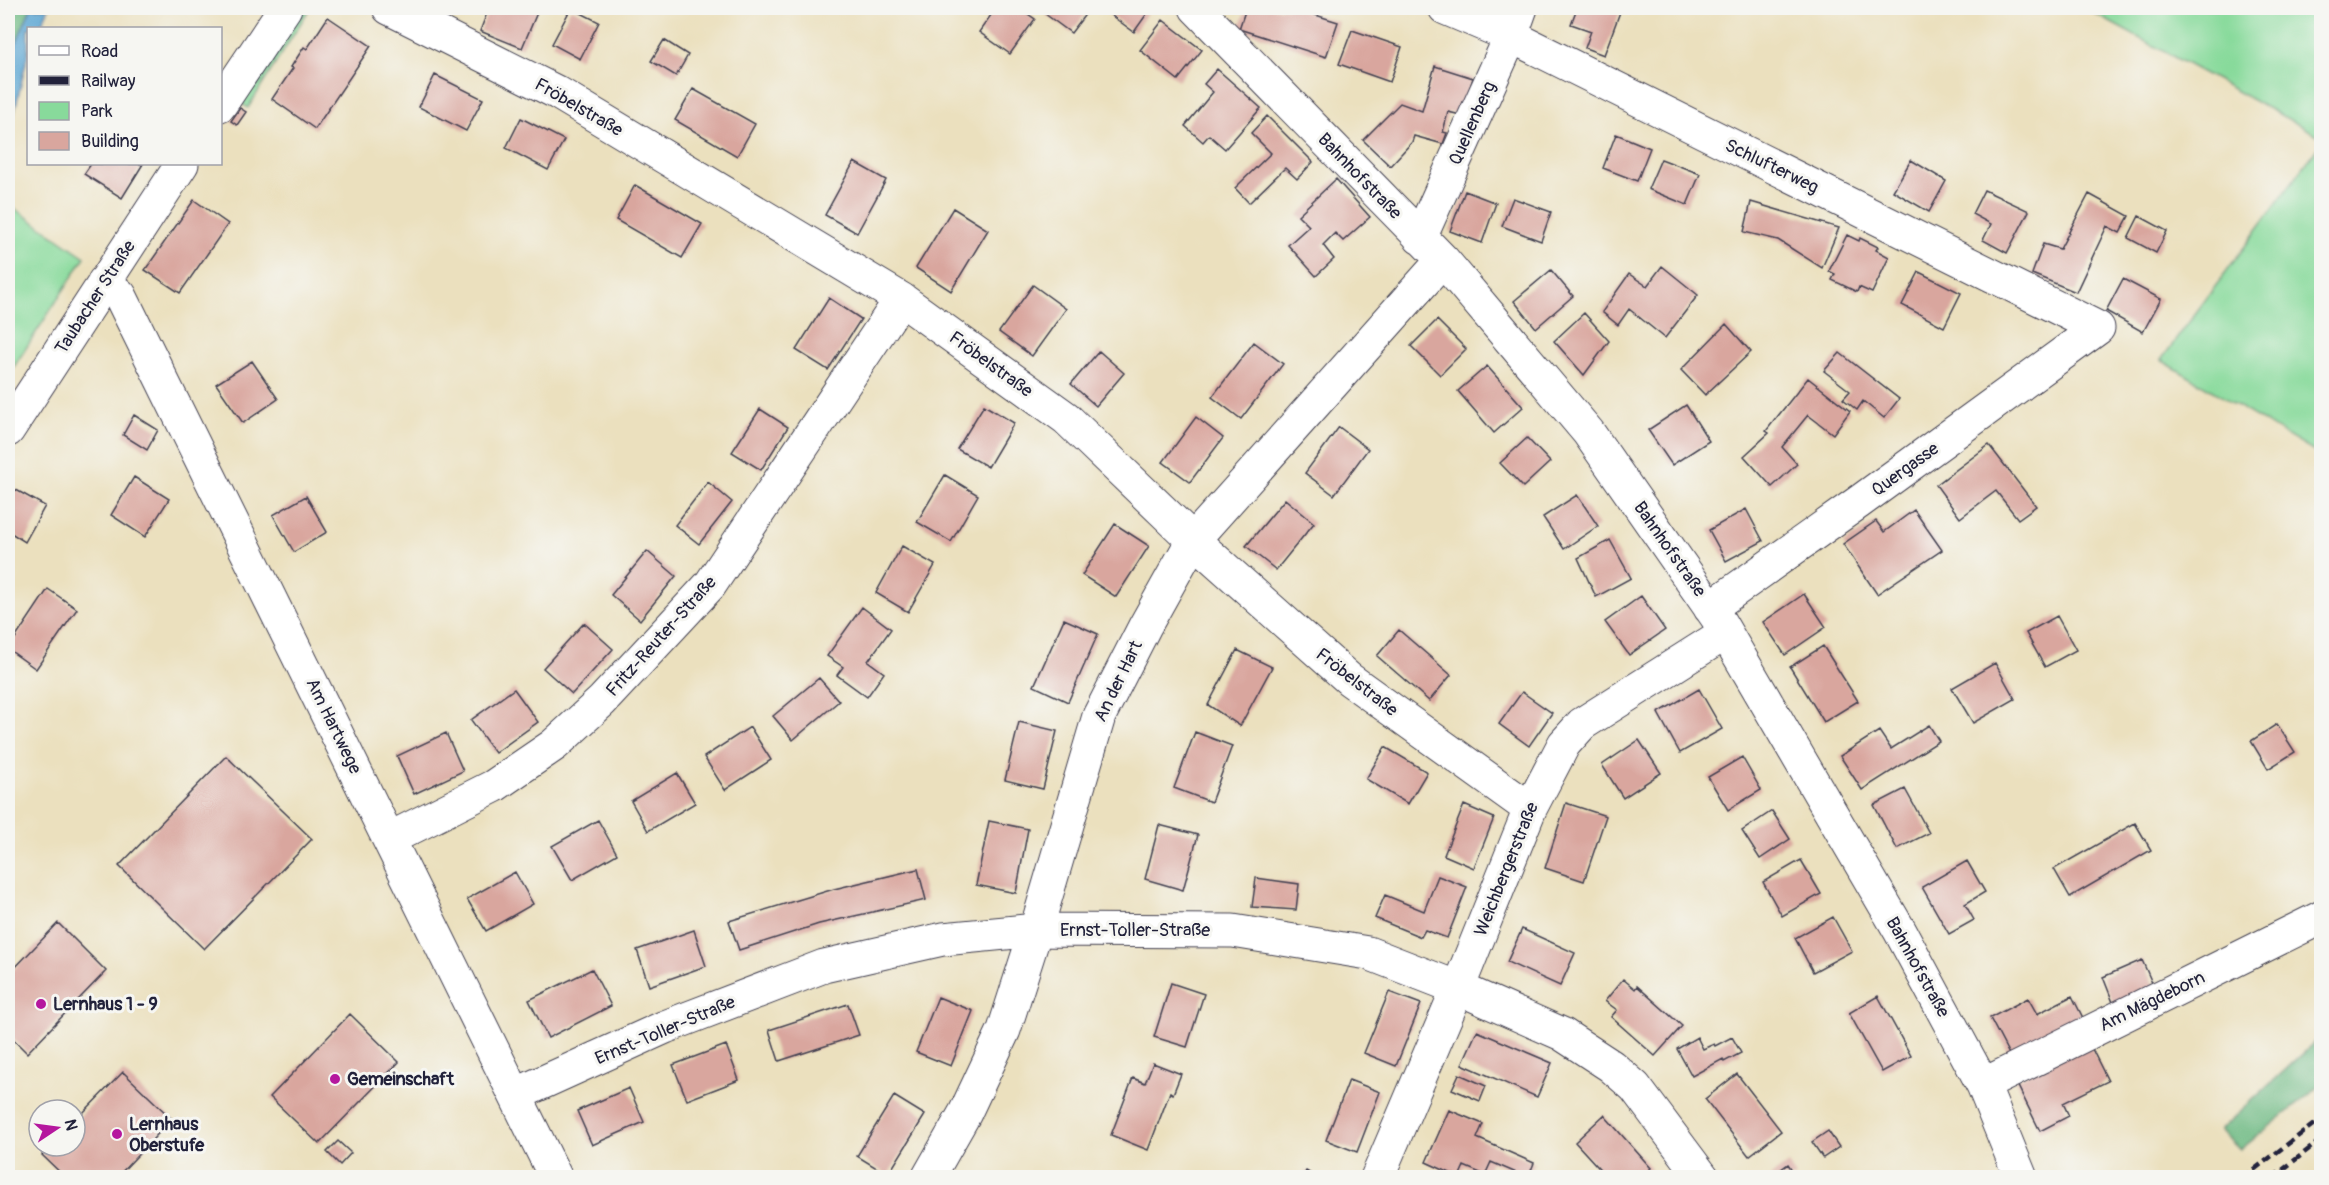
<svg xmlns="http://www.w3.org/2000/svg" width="2329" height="1185" viewBox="0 0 2329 1185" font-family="Pangolin,sans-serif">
<rect width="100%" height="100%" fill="#f6f6f2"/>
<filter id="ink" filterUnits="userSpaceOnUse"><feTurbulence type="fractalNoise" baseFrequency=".0167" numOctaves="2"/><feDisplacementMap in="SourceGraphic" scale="12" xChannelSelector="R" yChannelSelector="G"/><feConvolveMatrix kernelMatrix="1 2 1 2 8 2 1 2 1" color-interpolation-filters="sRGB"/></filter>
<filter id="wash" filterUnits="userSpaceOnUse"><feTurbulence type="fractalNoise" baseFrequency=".008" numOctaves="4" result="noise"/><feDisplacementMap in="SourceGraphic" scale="24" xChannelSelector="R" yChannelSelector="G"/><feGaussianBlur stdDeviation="1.35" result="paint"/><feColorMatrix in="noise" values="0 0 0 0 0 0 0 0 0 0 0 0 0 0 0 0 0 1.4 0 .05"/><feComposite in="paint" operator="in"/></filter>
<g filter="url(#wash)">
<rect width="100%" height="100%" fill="#ebe0be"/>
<path fill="#88da9b" stroke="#557e6b" stroke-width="1.5" d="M 299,8 L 310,8 L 248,108 L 238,101 Z
M 2084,8 L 2321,8 L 2321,137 Z
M 2321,143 L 2321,456 L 2161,360 Z
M 8,204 L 85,257 L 8,376 Z"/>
<path fill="#6eba83" stroke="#486e5f" stroke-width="1.5" d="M 8,8 L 31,8 L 14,48 L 8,75 Z
M 2321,1037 L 2321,1085 L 2240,1150 L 2220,1130 Z"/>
<path fill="#5ba6d3" stroke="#3e6487" stroke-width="1.5" d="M 31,8 L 49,8 L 40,28 L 28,28 L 28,54 L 8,140 L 8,75 L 14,48 Z"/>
<g id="blocks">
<path fill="#d9a69e" d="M 489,8 L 539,8 L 522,48 L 480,31 Z
M 571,8 L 599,22 L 580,59 L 552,44 Z
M 996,8 L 1019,8 L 1035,19 L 1010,54 L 979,32 Z
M 1044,8 L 1090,8 L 1071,33 L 1041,11 Z
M 1101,8 L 1151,8 L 1134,32 Z
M 1246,8 L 1293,8 L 1338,22 L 1326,57 L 1239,29 Z
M 1577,8 L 1608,8 L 1620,12 L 1604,55 L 1585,48 L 1591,31 L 1571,24 Z
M 328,17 L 371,46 L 315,129 L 272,99 L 293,68 L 291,67 L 304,47 L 307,49 Z
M 1163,20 L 1202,50 L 1178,80 L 1140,50 Z
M 1352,30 L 1402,47 L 1390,82 L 1339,64 Z
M 664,40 L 688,55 L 676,76 L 651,61 Z
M 1435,66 L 1473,78 L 1461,115 L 1448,112 L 1443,132 L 1447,133 L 1443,144 L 1414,136 L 1412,142 L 1390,166 L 1363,140 L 1400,103 L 1422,111 Z
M 1217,69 L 1261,108 L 1225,149 L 1209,135 L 1203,142 L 1185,126 L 1213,92 L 1204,84 Z
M 435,75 L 483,99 L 466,131 L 419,107 Z
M 693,89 L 755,124 L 737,156 L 675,120 Z
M 240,108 L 246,112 L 237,125 L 231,121 Z
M 1267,116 L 1313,162 L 1297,179 L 1285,168 L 1249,203 L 1235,188 L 1271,153 L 1251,133 Z
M 521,118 L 564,140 L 548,170 L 506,148 Z
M 1616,134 L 1650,148 L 1637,181 L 1603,168 Z
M 1661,159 L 1700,174 L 1687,205 L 1648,189 Z
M 1911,160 L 1946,181 L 1929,212 L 1893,191 Z
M 854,162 L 886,180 L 857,233 L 825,215 Z
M 91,164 L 143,164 L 122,198 L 84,174 Z
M 1336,179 L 1370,217 L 1343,241 L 1335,233 L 1323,245 L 1334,259 L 1316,276 L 1288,245 L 1309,226 L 1298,215 Z
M 635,185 L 702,224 L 682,258 L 616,220 Z
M 1984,190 L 2029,211 L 2007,253 L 1983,240 L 1991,224 L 1972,214 Z
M 1465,191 L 1496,203 L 1482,243 L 1450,231 Z
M 2089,194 L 2129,216 L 2120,233 L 2107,226 L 2076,292 L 2032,274 L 2043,244 L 2060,249 Z
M 1513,198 L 1551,212 L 1541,241 L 1502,226 Z
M 194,200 L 228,224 L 180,293 L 145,270 Z
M 1751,202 L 1839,228 L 1822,268 L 1778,240 L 1744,232 Z
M 953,208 L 988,230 L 951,291 L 916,268 Z
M 2139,216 L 2167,231 L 2156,253 L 2128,238 Z
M 1847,235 L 1859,241 L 1860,238 L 1878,247 L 1876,250 L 1889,257 L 1872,293 L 1859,287 L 1857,292 L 1832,280 L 1835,274 L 1829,271 Z
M 1662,266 L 1698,295 L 1665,338 L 1629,309 L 1618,325 L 1602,312 L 1629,274 L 1647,286 Z
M 1551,270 L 1573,296 L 1536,328 L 1514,301 Z
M 1919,272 L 1961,293 L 1944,327 L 1902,305 Z
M 2123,279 L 2161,299 L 2143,332 L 2106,311 Z
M 1033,285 L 1066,309 L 1032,356 L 999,332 Z
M 829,298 L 861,319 L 828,370 L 796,350 Z
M 1584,313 L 1609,341 L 1584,375 L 1554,341 Z
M 1437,320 L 1466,349 L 1440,375 L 1411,346 Z
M 1726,324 L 1751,352 L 1705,395 L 1681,370 Z
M 1254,342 L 1283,364 L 1241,419 L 1212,397 Z
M 1099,351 L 1124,373 L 1096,406 L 1071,384 Z
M 1840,353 L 1899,399 L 1884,418 L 1863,401 L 1857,410 L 1843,399 L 1850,391 L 1824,371 Z
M 252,361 L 278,399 L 243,423 L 216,384 Z
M 1487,366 L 1523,407 L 1494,433 L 1458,391 Z
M 1808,378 L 1850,411 L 1833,434 L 1808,415 L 1782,447 L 1797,464 L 1772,487 L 1744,456 L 1769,433 L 1766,431 Z
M 984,405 L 1014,423 L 988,467 L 957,449 Z
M 1686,405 L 1709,441 L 1672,465 L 1648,430 Z
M 760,409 L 788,427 L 761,470 L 732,452 Z
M 134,415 L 158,430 L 147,450 L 123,435 Z
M 1196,417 L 1223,438 L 1190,482 L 1163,462 Z
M 1339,427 L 1368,449 L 1334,495 L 1305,473 Z
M 1527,438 L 1550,462 L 1523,487 L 1500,463 Z
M 1989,445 L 2036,506 L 2018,519 L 1996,491 L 1960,518 L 1936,485 Z
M 945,475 L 978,495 L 951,542 L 917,522 Z
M 134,477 L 169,499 L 145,537 L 111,515 Z
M 708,482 L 732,502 L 699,544 L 675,525 Z
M 9,486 L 45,506 L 25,542 L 8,531 L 8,489 Z
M 1577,495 L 1598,526 L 1564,549 L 1543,517 Z
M 306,496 L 327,532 L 294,552 L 273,515 Z
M 1285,499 L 1314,523 L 1276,570 L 1246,546 Z
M 1746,509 L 1763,541 L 1726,561 L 1709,530 Z
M 1914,510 L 1942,550 L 1877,594 L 1843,544 L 1876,521 L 1884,532 Z
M 1115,524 L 1149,546 L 1116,597 L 1082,575 Z
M 1610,540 L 1631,578 L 1596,597 L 1578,558 Z
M 902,546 L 935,565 L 908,612 L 876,593 Z
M 647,551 L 676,576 L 640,620 L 611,595 Z
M 48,589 L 77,609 L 36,669 L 8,649 Z
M 1804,594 L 1826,627 L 1785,655 L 1763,622 Z
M 1641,596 L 1665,630 L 1629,655 L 1605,622 Z
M 862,607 L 891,629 L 868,661 L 884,673 L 867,697 L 837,675 L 843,667 L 827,656 Z
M 2057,616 L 2076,650 L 2045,667 L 2026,633 Z
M 1064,619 L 1098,634 L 1068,702 L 1034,686 Z
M 584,623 L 613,649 L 572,694 L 543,668 Z
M 1399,630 L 1451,675 L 1429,701 L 1377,656 Z
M 1823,646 L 1858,701 L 1824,722 L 1790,667 Z
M 1237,650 L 1272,667 L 1240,726 L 1208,705 Z
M 1995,663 L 2015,699 L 1973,723 L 1952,688 Z
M 819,678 L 839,701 L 793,740 L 773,716 Z
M 514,689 L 538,722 L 495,753 L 471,720 Z
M 1699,689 L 1722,729 L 1680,753 L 1658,713 Z
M 1522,692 L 1552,713 L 1529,746 L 1499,724 Z
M 1019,722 L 1057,731 L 1043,789 L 1005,780 Z
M 2277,724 L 2295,752 L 2268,769 L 2251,741 Z
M 1929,725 L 1939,741 L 1862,790 L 1840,756 L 1879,731 L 1891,749 Z
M 750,727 L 771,760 L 725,790 L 704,757 Z
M 1195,732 L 1232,746 L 1211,802 L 1174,788 Z
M 446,733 L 463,771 L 414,794 L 397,756 Z
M 1639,740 L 1661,773 L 1623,798 L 1602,765 Z
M 1385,747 L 1427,772 L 1408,804 L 1366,779 Z
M 226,756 L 312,839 L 204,949 L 119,866 Z
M 1742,757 L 1761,790 L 1728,810 L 1708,777 Z
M 677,773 L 695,803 L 648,831 L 631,801 Z
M 1905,789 L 1929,833 L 1897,849 L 1874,805 Z
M 1566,803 L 1606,816 L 1584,881 L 1545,868 Z
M 1464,805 L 1494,818 L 1474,868 L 1444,855 Z
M 1772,811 L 1790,839 L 1760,859 L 1742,831 Z
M 598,820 L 617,854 L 572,880 L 552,846 Z
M 989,821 L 1028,829 L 1016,893 L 976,885 Z
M 2135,823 L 2151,850 L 2070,897 L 2054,869 Z
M 1159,825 L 1198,835 L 1183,890 L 1145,879 Z
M 1801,860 L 1821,894 L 1782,916 L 1763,882 Z
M 1967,861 L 1985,892 L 1965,904 L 1974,920 L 1949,934 L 1922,887 Z
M 918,869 L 926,900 L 819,924 L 739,950 L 729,921 L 834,889 Z
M 515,872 L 533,904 L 486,931 L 467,899 Z
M 1438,876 L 1467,887 L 1447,938 L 1425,930 L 1421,937 L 1375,918 L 1385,895 L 1424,911 Z
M 1256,878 L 1299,884 L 1296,910 L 1252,907 Z
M 1833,917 L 1852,951 L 1813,972 L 1795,938 Z
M 58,923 L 106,971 L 27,1053 L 8,1034 L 8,975 Z
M 1522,929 L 1575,953 L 1560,986 L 1507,962 Z
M 694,930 L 706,966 L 649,986 L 637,950 Z
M 2142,960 L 2156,992 L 2116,1010 L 2103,977 Z
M 592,969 L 611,1006 L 548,1038 L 529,1000 Z
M 1623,979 L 1635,989 L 1637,986 L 1682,1026 L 1655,1056 L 1611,1017 L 1617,1010 L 1605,1001 Z
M 1171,983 L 1204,994 L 1187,1047 L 1154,1037 Z
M 1389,992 L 1421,1004 L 1396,1066 L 1364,1053 Z
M 1878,996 L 1911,1056 L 1882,1072 L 1849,1013 Z
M 2072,996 L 2085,1022 L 2012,1060 L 1990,1018 L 2028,998 L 2037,1014 Z
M 938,997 L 973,1011 L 951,1066 L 916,1052 Z
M 848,1004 L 859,1035 L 779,1061 L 769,1030 Z
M 350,1014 L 399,1062 L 319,1144 L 270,1097 Z
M 1477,1031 L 1552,1063 L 1537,1097 L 1462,1064 Z
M 1697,1037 L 1703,1049 L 1714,1044 L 1715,1046 L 1732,1037 L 1741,1053 L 1724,1062 L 1723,1059 L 1692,1076 L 1677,1049 Z
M 2089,1043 L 2108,1081 L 2063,1103 L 2069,1116 L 2040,1131 L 2015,1080 Z
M 726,1045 L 739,1080 L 687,1100 L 673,1065 Z
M 1153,1063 L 1181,1074 L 1173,1094 L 1170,1092 L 1148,1150 L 1111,1135 L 1133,1078 L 1145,1083 Z
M 123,1072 L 172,1119 L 116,1178 L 66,1178 L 42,1155 L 51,1146 L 75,1146 L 75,1121 Z
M 1459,1074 L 1486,1086 L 1480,1101 L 1452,1089 Z
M 1737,1074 L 1781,1131 L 1749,1156 L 1705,1099 Z
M 1349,1080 L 1380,1092 L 1357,1152 L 1326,1140 Z
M 629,1088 L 644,1122 L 592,1145 L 577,1111 Z
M 894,1096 L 925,1115 L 888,1175 L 857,1156 Z
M 1449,1110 L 1483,1124 L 1477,1138 L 1534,1163 L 1528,1178 L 1491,1162 L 1485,1175 L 1464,1166 L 1459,1177 L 1426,1162 Z
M 1604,1115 L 1651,1168 L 1640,1178 L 1608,1178 L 1575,1142 Z
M 1828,1131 L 1839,1147 L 1823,1158 L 1812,1142 Z
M 338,1141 L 351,1153 L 340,1165 L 327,1152 Z
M 1788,1164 L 1796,1176 L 1794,1178 L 1769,1178 Z
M 1306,1171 L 1318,1178 L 1302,1178 Z"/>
</g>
</g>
<g filter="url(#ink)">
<use href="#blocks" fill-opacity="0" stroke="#403e4f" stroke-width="1.5"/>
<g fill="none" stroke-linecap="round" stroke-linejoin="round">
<g stroke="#403e4f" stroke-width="35">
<path id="minor" d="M 389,8 L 558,93 L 901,299 L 1066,418 L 1193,540 L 1349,679 L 1530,809
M 1196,8 L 1443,260 L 1588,432 L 1716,616 L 1900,931 L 1983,1085 L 2021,1178
M 1445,8 L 1511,36 L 2098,328 L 1859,502 L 1710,608
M 220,105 L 285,8
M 1420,238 L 1511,36 L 1521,8
M 104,282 L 120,295 L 556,1178
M 8,430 L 182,164
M 389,839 L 494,786 L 554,745 L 602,701 L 710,585 L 901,299
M 1983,1085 L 2322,917
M 515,1095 L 665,1027 L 824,966 L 943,939 L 1036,930 L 1233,931 L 1368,953 L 1458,988 L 1562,1034 L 1611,1066 L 1635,1087 L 1703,1178
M 928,1178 L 965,1113 L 1004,1030 L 1036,930 L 1099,716 L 1145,626 L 1193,540 L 1443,260
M 1377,1178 L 1458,988 L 1530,809 L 1564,744 L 1582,724 L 1724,634"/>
</g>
<use href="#minor" stroke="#fff" stroke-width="33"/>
<path stroke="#22223b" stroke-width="4.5" stroke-dasharray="9 4.5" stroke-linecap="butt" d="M 2243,1178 L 2322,1118
M 2272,1178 L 2322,1139"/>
</g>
</g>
<g fill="#b5179e" stroke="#f6f6f2" stroke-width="2">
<circle cx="41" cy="1004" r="6"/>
<circle cx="335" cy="1079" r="6"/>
<circle cx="117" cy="1134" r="6"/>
</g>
<g text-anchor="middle" stroke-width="6" stroke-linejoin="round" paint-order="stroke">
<g font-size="18" fill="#22223b" stroke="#f6f6f2">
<text transform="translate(579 107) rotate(30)" y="6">Fröbelstraße</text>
<text transform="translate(1472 123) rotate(-66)" y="6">Quellenberg</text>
<text transform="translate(1772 166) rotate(26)" y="6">Schlufterweg</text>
<text transform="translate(1360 176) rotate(46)" y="6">Bahnhofstraße</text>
<text transform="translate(95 297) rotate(-57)" y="6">Taubacher Straße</text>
<text transform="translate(991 364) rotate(36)" y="6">Fröbelstraße</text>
<text transform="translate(1905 469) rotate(-36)" y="6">Quergasse</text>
<text transform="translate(1670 549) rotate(55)" y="6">Bahnhofstraße</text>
<text transform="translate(661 636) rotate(-48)" y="6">Fritz-Reuter-Straße</text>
<text transform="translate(1118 681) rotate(-64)" y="6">An der Hart</text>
<text transform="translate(1357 682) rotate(38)" y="6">Fröbelstraße</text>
<text transform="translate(334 726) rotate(64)" y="6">Am Hartwege</text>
<text transform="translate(1506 869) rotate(-68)" y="6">Weichbergerstraße</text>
<text x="1135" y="936">Ernst-Toller-Straße</text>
<text transform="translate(1918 967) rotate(61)" y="6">Bahnhofstraße</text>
<text transform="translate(2152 1001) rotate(-26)" y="6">Am Mägdeborn</text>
<text transform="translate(665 1030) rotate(-23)" y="6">Ernst-Toller-Straße</text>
</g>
<g font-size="18" font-weight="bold" fill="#22223b" stroke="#f6f6f2" text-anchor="start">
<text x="53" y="1010">Lernhaus 1 - 9</text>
<text x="347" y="1085">Gemeinschaft</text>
<text x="129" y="1130">Lernhaus<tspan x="129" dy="21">Oberstufe</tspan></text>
</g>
</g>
<rect width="2329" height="1185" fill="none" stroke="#f6f6f2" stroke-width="30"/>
<rect x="27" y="27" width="195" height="138" fill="#f6f6f2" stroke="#a1a1a9" stroke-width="1.5"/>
<rect x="39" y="46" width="30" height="9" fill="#ffffff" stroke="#a1a1a9" stroke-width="1.5"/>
<text x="81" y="57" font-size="18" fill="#22223b">Road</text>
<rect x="39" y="76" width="30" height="9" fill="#22223b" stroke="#a1a1a9" stroke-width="1.5"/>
<text x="81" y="87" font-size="18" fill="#22223b">Railway</text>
<rect x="39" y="102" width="30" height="18" fill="#88da9b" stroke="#a1a1a9" stroke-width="1.5"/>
<text x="81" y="117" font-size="18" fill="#22223b">Park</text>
<rect x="39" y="132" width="30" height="18" fill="#d9a69e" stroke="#a1a1a9" stroke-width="1.5"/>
<text x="81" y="147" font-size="18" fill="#22223b">Building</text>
<g transform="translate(57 1128) rotate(77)"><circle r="28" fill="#f6f6f2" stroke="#a1a1a9" stroke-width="1.5"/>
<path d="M0-4.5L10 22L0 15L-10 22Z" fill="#b5179e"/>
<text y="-9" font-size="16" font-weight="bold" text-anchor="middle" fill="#22223b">N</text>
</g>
</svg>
